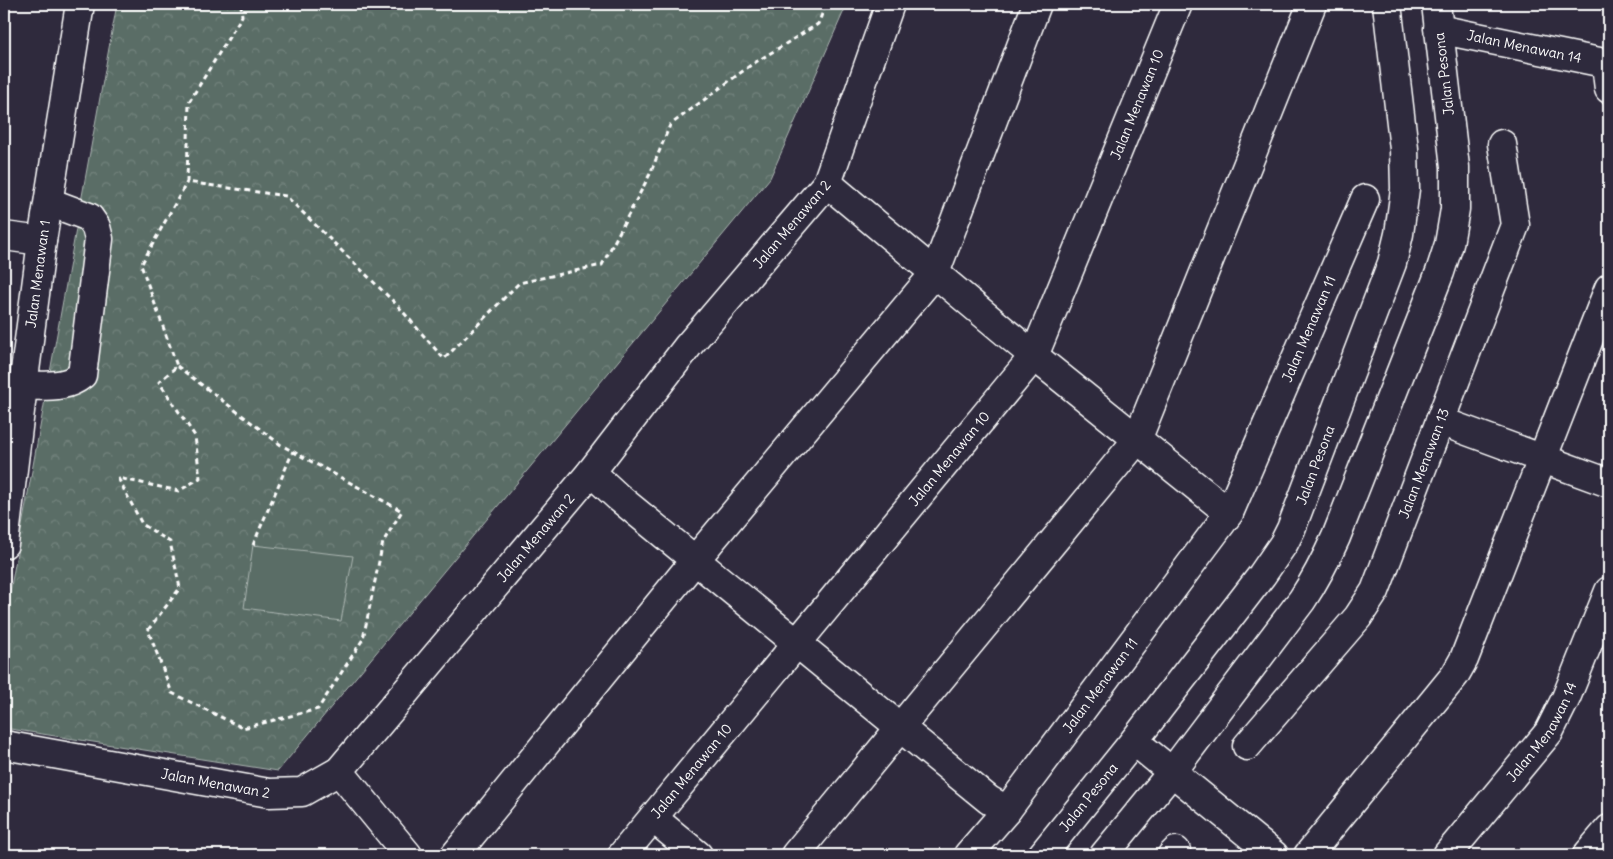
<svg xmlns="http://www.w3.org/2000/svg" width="1613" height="859" viewBox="0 0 1613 859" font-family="Delius,sans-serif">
<defs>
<pattern id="park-crowns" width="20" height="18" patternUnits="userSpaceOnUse" patternTransform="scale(1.25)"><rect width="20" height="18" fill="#5a6d66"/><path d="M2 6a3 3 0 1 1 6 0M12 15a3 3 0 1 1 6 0" fill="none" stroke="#73837d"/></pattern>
</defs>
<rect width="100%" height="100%" fill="#2f2a3d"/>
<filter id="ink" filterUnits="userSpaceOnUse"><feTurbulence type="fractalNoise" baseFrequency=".02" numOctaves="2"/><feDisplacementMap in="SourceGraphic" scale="10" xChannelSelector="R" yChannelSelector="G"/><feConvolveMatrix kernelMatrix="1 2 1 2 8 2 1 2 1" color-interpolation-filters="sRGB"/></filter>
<g filter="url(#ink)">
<path fill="url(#park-crowns)" stroke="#acb6b2" d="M 117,4 L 847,4 L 770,178 L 278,771 L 4,728 L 4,625 Z"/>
<path fill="#5a6d66" stroke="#acb6b2" d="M 253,545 L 353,556 L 341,621 L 244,608 Z"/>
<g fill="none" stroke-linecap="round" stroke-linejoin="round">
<g stroke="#fff" stroke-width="31">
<g id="minor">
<path id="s1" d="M 1438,29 L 1609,64"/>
<path d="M 1606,64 L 1609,89"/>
<path d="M 827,183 L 1034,356 L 1229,513"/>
<path d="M 4,236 L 42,241"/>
<path d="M 23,386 C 45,385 65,389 82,375 L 99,239 L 96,227 L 89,217 L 49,202"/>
<path d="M 1440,421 L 1609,483"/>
<path d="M 591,472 L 618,497 L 989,800 L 1007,810"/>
<path id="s2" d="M 4,544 L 23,386 L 42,241 L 80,4"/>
<path d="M 1134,741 L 1274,855"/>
<path id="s3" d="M 4,745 L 269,793 L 302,792 L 339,771 L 591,472 L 688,346 L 827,183 L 890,4"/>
<path id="s4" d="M 1247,746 L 1358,617 L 1375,591 L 1515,225 L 1502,144"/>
<path d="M 339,771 L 408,855"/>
<path d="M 653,818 L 698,855"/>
<path d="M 455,855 L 695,560 L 935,273 L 1037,4"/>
<path id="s5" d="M 622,855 L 1034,356 L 1178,4"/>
<path d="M 795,855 L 1137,440 L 1312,4"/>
<path id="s6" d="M 968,855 L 1007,810 L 1229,513 L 1365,199"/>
<path id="s7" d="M 1042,855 L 1134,741 L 1262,575 L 1284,543 L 1291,529 L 1392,263 L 1399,234 L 1405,189 L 1404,149 L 1387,4"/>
<path d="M 1104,855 L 1172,772 L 1302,600 C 1316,579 1326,559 1336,537 L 1440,272 L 1449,244 L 1455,209 L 1455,167 L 1436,4"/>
<path d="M 1172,855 L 1176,851"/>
<path d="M 1308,855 L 1455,675 L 1464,659 L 1609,288"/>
<path id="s8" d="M 1447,855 L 1549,732 L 1566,698 L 1609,591"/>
<path d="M 1587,855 L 1609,829"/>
</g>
</g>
<path stroke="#fff" stroke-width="3" stroke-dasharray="5 4" stroke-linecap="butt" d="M 241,4 L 242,16 L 189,102 L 187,182 L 286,196 L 397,305 L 444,359 L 519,283 L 602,265 L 650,174 L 670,125 L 751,65 L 818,24 L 826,4
M 177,366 L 281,445 L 402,511 L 383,542 L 363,639 L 318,709 L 243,728 L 172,693 L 148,630 L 180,588 L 170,542 L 142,524 L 118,478 L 179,491 L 200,478 L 195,436 L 159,382 L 177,366 L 141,265 L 187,182
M 253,545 L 293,451"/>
<use href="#minor" stroke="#2f2a3d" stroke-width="28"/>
</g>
</g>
<g text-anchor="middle" stroke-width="4" stroke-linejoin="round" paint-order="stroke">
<g font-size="14" fill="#fff" stroke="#2f2a3d">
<text dy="5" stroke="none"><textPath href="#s1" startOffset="88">Jalan Menawan 14</textPath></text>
<text transform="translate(1444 74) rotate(-97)" y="5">Jalan Pesona</text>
<text dy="5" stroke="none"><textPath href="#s5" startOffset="919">Jalan Menawan 10</textPath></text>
<text dy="5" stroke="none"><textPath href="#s3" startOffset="1055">Jalan Menawan 2</textPath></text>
<text dy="5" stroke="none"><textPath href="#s2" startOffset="272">Jalan Menawan 1</textPath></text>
<text dy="5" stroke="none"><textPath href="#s6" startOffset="631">Jalan Menawan 11</textPath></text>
<text dy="5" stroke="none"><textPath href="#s5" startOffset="514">Jalan Menawan 10</textPath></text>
<text dy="5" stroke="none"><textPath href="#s4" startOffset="338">Jalan Menawan 13</textPath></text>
<text dy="5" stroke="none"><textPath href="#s7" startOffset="479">Jalan Pesona</textPath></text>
<text dy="5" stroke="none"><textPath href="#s3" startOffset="650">Jalan Menawan 2</textPath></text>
<text dy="5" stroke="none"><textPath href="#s6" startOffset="215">Jalan Menawan 11</textPath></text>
<text dy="5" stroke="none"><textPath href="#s8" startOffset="156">Jalan Menawan 14</textPath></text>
<text dy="5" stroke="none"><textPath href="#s5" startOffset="109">Jalan Menawan 10</textPath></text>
<text dy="5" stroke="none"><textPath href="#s3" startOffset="215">Jalan Menawan 2</textPath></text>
<text dy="5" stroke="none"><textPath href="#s7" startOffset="74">Jalan Pesona</textPath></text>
</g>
</g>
<rect width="1613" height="859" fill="none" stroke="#2f2a3d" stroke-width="20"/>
<rect x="10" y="10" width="1593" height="839" fill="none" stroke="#fff" stroke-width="2" filter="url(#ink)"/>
</svg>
